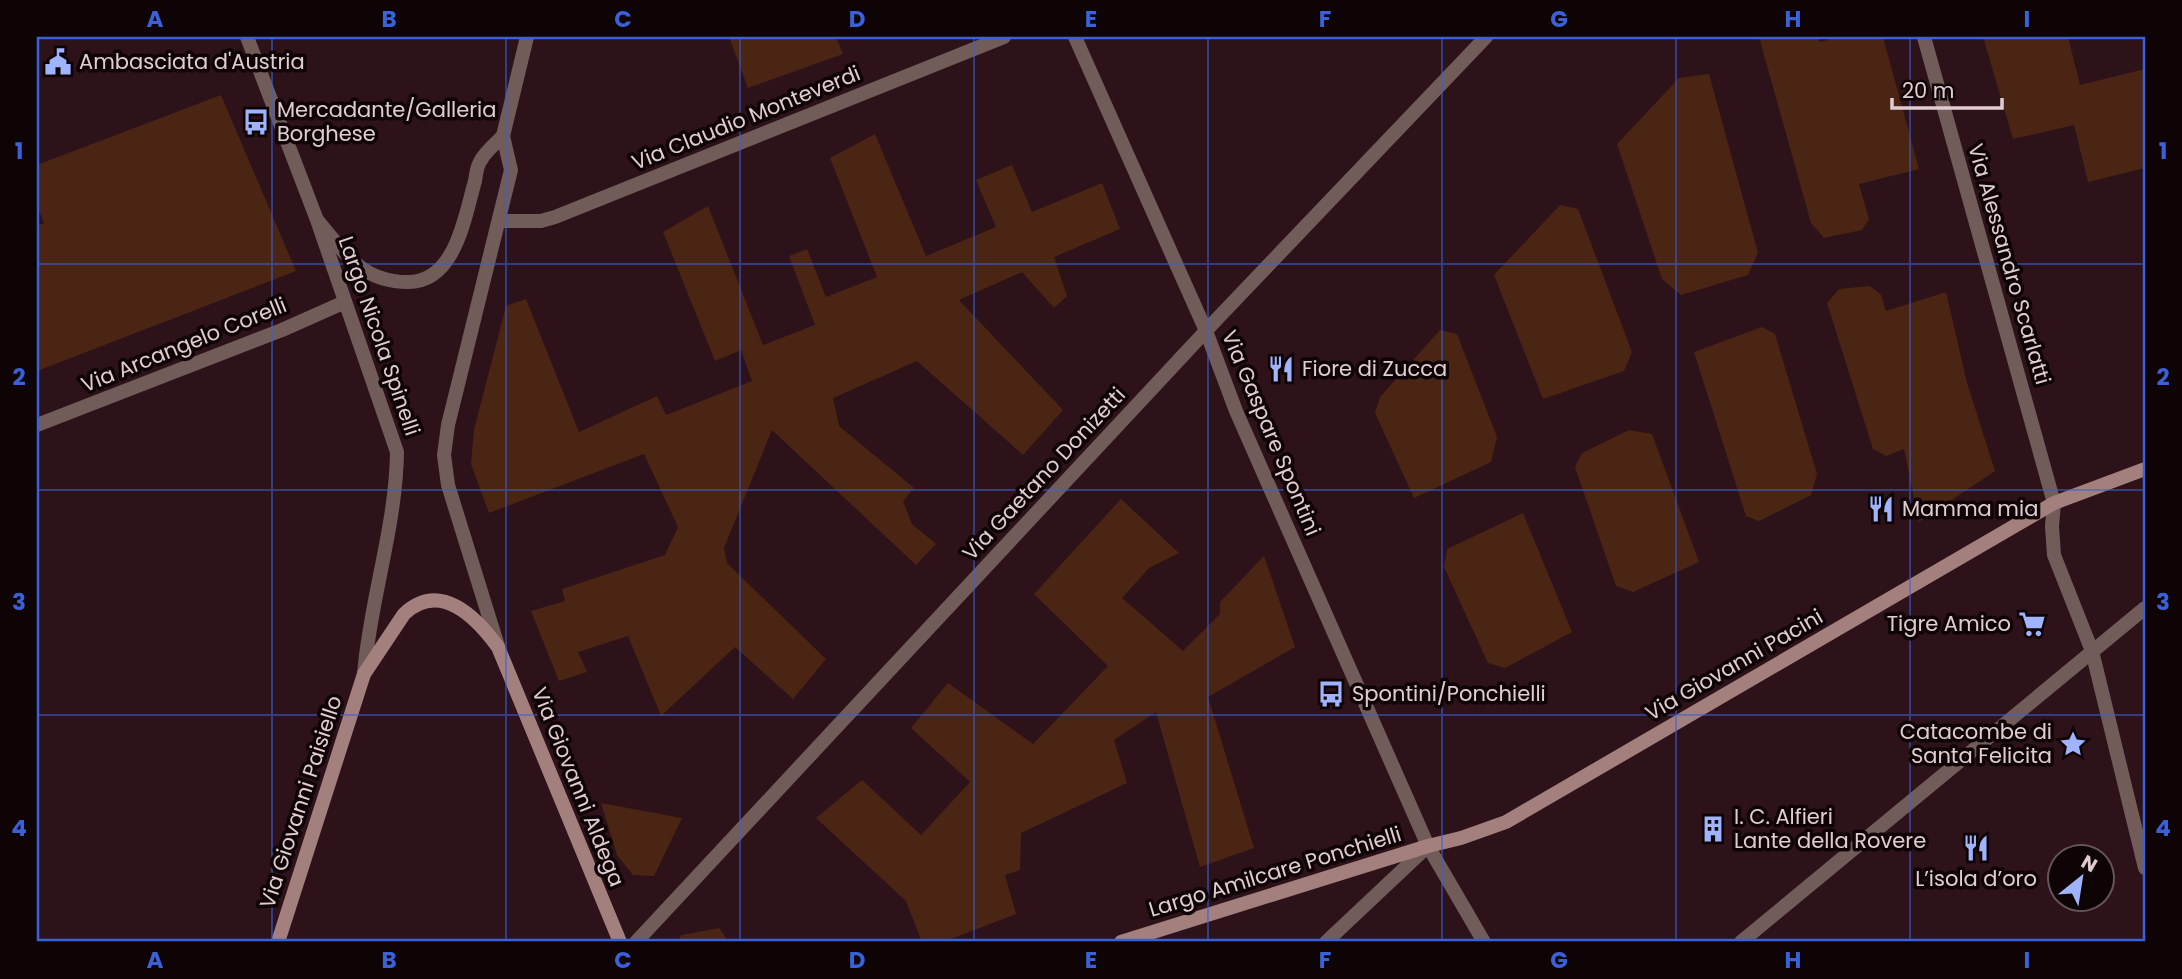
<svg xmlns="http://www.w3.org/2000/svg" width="2182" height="979" viewBox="0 0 2182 979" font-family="Poppins,sans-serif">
<rect width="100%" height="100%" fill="#2d1219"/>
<path fill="#4b2514" d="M 729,37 L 836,37 L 843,54 L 748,88 Z
M 1759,37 L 1817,37 L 1820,42 L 1838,37 L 1883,37 L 1919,169 L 1859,184 L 1869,219 L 1862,230 L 1824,238 L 1811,223 Z
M 1983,37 L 2068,37 L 2080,85 L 2145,69 L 2145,168 L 2088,182 L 2074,125 L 2013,139 Z
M 1709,74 L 1758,253 L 1748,275 L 1681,295 L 1662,279 L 1617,144 L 1679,78 Z
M 221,95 L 296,271 L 37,371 L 37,226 L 44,223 L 37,206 L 37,165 Z
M 875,134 L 926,256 L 996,227 L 976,180 L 1012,165 L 1032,212 L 1102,183 L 1120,229 L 1054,257 L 1067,296 L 1054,308 L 1022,272 L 959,300 L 1063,410 L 1023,455 L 917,361 L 833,398 L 839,426 L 914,488 L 903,501 L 912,524 L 936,544 L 916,565 L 772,430 L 724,548 L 727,563 L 826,659 L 793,699 L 735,647 L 661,716 L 628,636 L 578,652 L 587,672 L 559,681 L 531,611 L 565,601 L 562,589 L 665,555 L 678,527 L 644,454 L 489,513 L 471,464 L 474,430 L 506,306 L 526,299 L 579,432 L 657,396 L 666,415 L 752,381 L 741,350 L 715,361 L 663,232 L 708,206 L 763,345 L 815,325 L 789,256 L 807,249 L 826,297 L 877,277 L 830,158 Z
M 1560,205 L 1578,209 L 1632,352 L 1624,371 L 1543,399 L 1494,275 Z
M 1870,286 L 1881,295 L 1886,311 L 1946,292 L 1967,383 L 1995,471 L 1919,522 L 1904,449 L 1886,456 L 1873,449 L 1827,303 L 1839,289 Z
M 1762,327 L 1775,334 L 1817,474 L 1811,495 L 1759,521 L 1746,516 L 1694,352 Z
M 1440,330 L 1457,334 L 1497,437 L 1491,462 L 1414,498 L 1375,413 L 1380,397 Z
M 1629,430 L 1652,434 L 1699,562 L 1633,592 L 1616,586 L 1575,467 L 1582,453 Z
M 1121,499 L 1179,553 L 1149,568 L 1122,598 L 1183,651 L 1220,614 L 1220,602 L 1264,556 L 1295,647 L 1208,697 L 1254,848 L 1200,867 L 1156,712 L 1114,740 L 1127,783 L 1021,833 L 1020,870 L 1005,875 L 1016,914 L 943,942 L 922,942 L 906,901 L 816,818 L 862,780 L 921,835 L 970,782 L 911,728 L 948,683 L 1033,744 L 1108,666 L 1034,594 Z
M 1523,513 L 1572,632 L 1505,668 L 1488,663 L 1444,567 L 1447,549 Z
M 601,803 L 682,818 L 654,876 L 633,875 L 617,855 Z
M 719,928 L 729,942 L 676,942 L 682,935 Z"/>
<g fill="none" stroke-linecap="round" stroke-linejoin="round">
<path stroke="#725c5a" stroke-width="14" d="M 1075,37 L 1206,331 L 1236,411 L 1428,846 L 1326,942
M 1924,37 L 2054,503 L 2052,526 L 2054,555 L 2092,651 L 2145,868
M 318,221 C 345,253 362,282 408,282 C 456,282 465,215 475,181 C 476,174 477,165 481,160 C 486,151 496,143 503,136
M 499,221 L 541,221 L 555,217 L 1004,37
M 37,425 L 282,330 L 345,302
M 636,942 L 1217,319 L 1486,37
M 1741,942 L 2145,608"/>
<path stroke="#725c5a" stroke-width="14" d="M 247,37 L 317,220 L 397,452 C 396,527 370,600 364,674
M 498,646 L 448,485 L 444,455 L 448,425 L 511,170 L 503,136 L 527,37
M 1428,846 L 1484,942"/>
<path stroke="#a3807d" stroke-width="14" d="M 278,942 L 364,674 L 404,614 C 440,580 476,617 498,647 L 620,942
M 1121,942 L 1428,846 L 1461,838 L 1506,822 L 2054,503 L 2145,469"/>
</g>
<path fill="none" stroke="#3a61d7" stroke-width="2" stroke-opacity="0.55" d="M 272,37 L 272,942M 506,37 L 506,942M 740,37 L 740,942M 974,37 L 974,942M 1208,37 L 1208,942M 1442,37 L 1442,942M 1676,37 L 1676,942M 1910,37 L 1910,942M 37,264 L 2145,264M 37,490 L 2145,490M 37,715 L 2145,715"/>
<defs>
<g id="civic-bare" transform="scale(2.1)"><path d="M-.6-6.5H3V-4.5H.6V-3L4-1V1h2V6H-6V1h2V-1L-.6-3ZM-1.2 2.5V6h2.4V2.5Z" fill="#a0b3fd" stroke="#0e0406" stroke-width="2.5" paint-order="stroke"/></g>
<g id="bus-bare" transform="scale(2.1)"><path d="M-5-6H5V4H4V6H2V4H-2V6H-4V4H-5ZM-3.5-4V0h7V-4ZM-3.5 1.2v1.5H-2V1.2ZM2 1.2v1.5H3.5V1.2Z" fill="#a0b3fd" stroke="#0e0406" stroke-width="2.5" paint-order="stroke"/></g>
<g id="restaurant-bare" transform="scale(2.1)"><path d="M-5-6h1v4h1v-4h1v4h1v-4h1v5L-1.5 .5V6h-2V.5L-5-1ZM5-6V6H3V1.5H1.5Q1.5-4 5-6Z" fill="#a0b3fd" stroke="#0e0406" stroke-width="2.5" paint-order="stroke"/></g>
<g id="supermarket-bare" transform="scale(2.1)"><path d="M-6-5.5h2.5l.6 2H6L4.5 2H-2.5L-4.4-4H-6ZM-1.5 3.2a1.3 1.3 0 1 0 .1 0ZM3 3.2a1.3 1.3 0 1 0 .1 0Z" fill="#a0b3fd" stroke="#0e0406" stroke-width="2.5" paint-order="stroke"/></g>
<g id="sight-bare" transform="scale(2.1)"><path d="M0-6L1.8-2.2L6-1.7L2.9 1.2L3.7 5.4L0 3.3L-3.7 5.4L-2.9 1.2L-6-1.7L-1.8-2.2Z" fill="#a0b3fd" stroke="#0e0406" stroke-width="2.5" paint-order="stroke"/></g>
<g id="building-bare" transform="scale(2.1)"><path d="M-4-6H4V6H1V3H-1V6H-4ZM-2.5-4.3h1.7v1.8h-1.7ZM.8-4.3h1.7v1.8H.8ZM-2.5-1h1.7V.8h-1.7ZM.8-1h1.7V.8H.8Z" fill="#a0b3fd" stroke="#0e0406" stroke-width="2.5" paint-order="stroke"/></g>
</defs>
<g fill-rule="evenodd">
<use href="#civic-bare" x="58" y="62"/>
<use href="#bus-bare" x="256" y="122"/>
<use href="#restaurant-bare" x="1281" y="369"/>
<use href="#restaurant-bare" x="1881" y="509"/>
<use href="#supermarket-bare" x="2032" y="624"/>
<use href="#bus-bare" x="1331" y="694"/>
<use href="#sight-bare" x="2073" y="744"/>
<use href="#building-bare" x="1713" y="829"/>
<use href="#restaurant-bare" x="1976" y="848"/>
</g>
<g text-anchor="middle" stroke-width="7" stroke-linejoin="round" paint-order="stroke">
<g font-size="21" fill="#e1cdd1" stroke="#0e0406" text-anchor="start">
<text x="79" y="69">Ambasciata d'Austria</text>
<text x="277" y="117">Mercadante/Galleria<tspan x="277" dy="24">Borghese</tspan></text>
<text x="1302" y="376">Fiore di Zucca</text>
<text x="1902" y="516">Mamma mia</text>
<text x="2011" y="631" text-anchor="end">Tigre Amico</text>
<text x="1352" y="701">Spontini/Ponchielli</text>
<text x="2052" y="739" text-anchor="end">Catacombe di<tspan x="2052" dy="24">Santa Felicita</tspan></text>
<text x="1734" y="824">I. C. Alfieri<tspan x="1734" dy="24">Lante della Rovere</tspan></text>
<text x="1976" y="886" text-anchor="middle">L’isola d’oro</text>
</g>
<g font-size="21" fill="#e1cdd1" stroke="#0e0406">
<text transform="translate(746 118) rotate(-22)" y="7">Via Claudio Monteverdi</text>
<text transform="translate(2009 264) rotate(74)" y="7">Via Alessandro Scarlatti</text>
<text transform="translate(379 336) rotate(71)" y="7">Largo Nicola Spinelli</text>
<text transform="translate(184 345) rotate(-22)" y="7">Via Arcangelo Corelli</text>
<text transform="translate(1271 433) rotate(67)" y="7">Via Gaspare Spontini</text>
<text transform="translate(1044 474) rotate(-47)" y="7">Via Gaetano Donizetti</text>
<text transform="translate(1734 665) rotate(-30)" y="7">Via Giovanni Pacini</text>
<text transform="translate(578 787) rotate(68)" y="7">Via Giovanni Aldega</text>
<text transform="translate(301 802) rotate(-72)" y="7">Via Giovanni Paisiello</text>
<text transform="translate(1275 872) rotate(-17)" y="7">Largo Amilcare Ponchielli</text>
</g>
</g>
<rect width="2182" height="979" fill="none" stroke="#0e0406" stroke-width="77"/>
<g transform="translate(2081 878) rotate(30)"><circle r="33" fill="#0e0406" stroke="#625457" stroke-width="2"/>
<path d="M0-5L12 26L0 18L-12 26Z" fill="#a0b3fd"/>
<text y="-10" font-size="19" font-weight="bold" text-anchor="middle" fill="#e1cdd1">N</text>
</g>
<path d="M1892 98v10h110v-10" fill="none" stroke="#e1cdd1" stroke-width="3.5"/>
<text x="1902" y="98" font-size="21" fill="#e1cdd1" stroke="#0e0406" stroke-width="5" paint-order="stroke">20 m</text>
<rect x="38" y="38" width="2106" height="902" fill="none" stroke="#3a61d7" stroke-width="2.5"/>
<g font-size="23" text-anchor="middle" font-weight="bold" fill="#3a61d7">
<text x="155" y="27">A</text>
<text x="389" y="27">B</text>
<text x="623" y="27">C</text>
<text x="857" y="27">D</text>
<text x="1091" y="27">E</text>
<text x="1325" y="27">F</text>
<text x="1559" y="27">G</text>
<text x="1793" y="27">H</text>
<text x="2027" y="27">I</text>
<text x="19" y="159">1</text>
<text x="2163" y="159">1</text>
<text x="19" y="385">2</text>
<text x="2163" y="385">2</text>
<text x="19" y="610">3</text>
<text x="2163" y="610">3</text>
<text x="19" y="836">4</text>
<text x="2163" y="836">4</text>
<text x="155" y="968">A</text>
<text x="389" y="968">B</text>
<text x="623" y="968">C</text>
<text x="857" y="968">D</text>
<text x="1091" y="968">E</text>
<text x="1325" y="968">F</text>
<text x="1559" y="968">G</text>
<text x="1793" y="968">H</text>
<text x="2027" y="968">I</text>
</g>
</svg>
